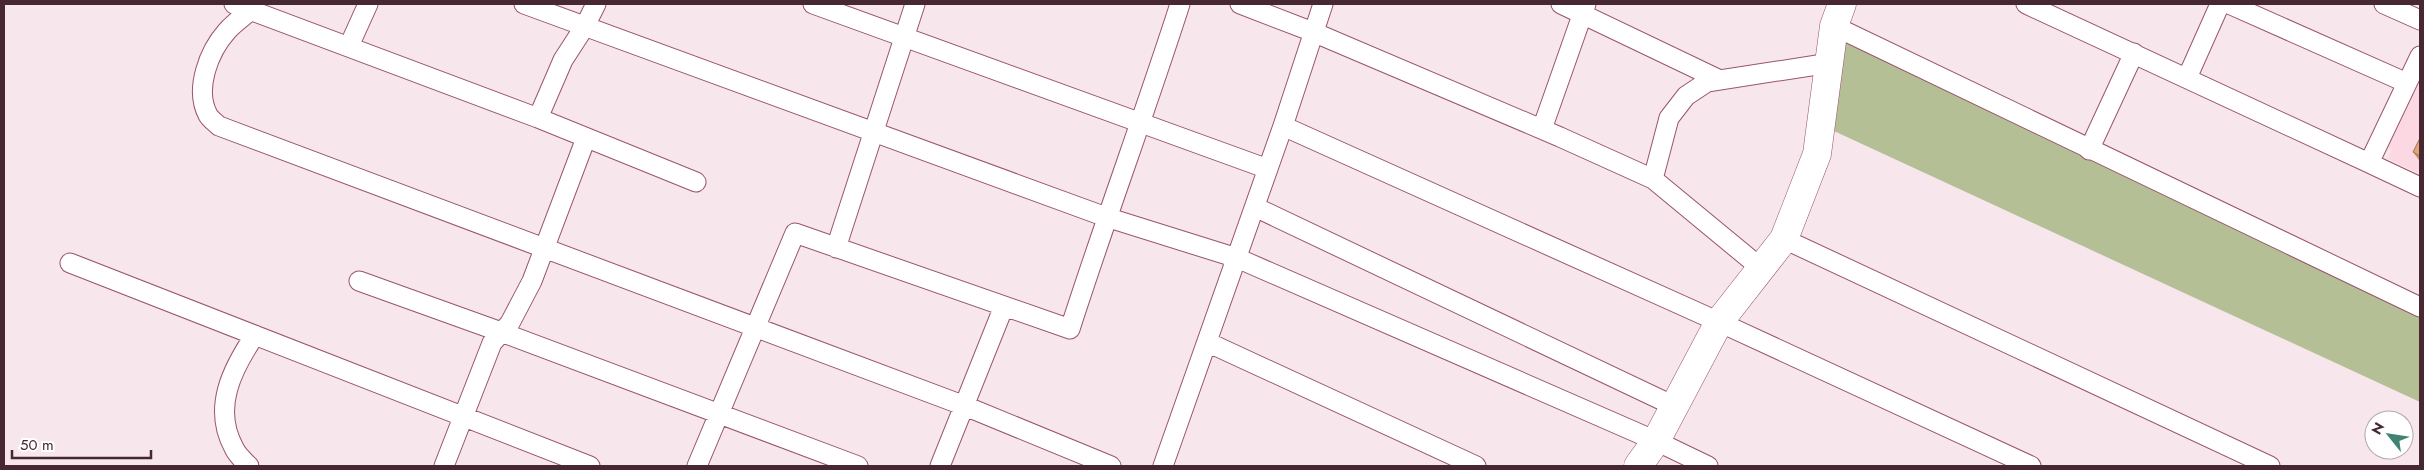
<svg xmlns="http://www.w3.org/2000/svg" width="2424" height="470" viewBox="0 0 2424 470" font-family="Jost,sans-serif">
<rect width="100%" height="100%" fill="#f7e6eb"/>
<path fill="#fcd8e2" d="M 2420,78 L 2420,174 L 2388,159 L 2392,149 L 2386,149 Z"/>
<path fill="#b5bf96" d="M 1834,26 L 2420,307 L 2420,402 L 1821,125 Z"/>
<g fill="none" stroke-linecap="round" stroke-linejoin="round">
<g stroke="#9a546c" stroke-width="21">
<path id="minor" d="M 234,4 L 538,118 L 696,182
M 524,4 L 1106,217 L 1237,258 L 1656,441 L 1708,466
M 813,4 L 1268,169
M 1240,4 L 1313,32 L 1560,137 L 1653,179 L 1762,269
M 1561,4 L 1720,80
M 2026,4 L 2369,163
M 2229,4 L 2407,83
M 2384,4 L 2420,20
M 251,10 C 243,17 234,23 227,31 C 209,51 194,89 208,115 C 210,119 216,123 219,126 L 965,406 L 1111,466
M 1834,26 L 2420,307
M 349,46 L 368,4
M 2420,56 L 2369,163 L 2420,187
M 2187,78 L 2220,4
M 538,118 L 563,60 L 585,26 L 596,4
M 1283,126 L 1719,322 L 2031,466
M 1542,129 L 1586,4
M 2089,150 L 2134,53
M 1653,179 L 1669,118 L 1686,96 L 1707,82 L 1830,63
M 1255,207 L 1674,406
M 1784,239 L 2270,466
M 836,248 L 915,4
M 70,263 L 590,466
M 359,281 L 501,332 L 858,466
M 1207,342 L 1476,466
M 249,466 C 244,461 237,455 234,448 C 212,408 232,369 255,335
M 444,466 L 492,343 L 510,323 L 532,281 L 586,138
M 697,466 L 795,233 L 1070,329 C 1105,220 1145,113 1180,4
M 940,466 L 1004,306
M 1163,466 L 1283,126 L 1323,4"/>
</g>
<g stroke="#9a546c" stroke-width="29">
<path id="secondary" d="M 1638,466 L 1656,441 L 1719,322 L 1784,239 L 1817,154 L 1834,26 L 1842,4"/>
</g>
<use href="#minor" stroke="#fff" stroke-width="19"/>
<use href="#secondary" stroke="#fff" stroke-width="28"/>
</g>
<path fill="#c18f68" d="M 2413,152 L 2420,156 L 2420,161 L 2419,160 Z"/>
<path fill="#e0a679" stroke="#9d7455" d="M 2420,138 L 2420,156 L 2413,152 Z"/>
<rect width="2424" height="470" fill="none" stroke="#472832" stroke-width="10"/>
<g transform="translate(2389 435) rotate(300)"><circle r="24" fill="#ffffff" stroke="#b5a9ad"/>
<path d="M0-4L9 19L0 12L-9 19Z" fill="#3f8375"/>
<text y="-8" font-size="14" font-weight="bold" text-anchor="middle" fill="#472832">N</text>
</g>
<path d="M12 450v8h139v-8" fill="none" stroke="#472832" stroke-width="2.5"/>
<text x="20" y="450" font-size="15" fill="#472832" stroke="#ffffff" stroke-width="4" paint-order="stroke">50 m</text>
</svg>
